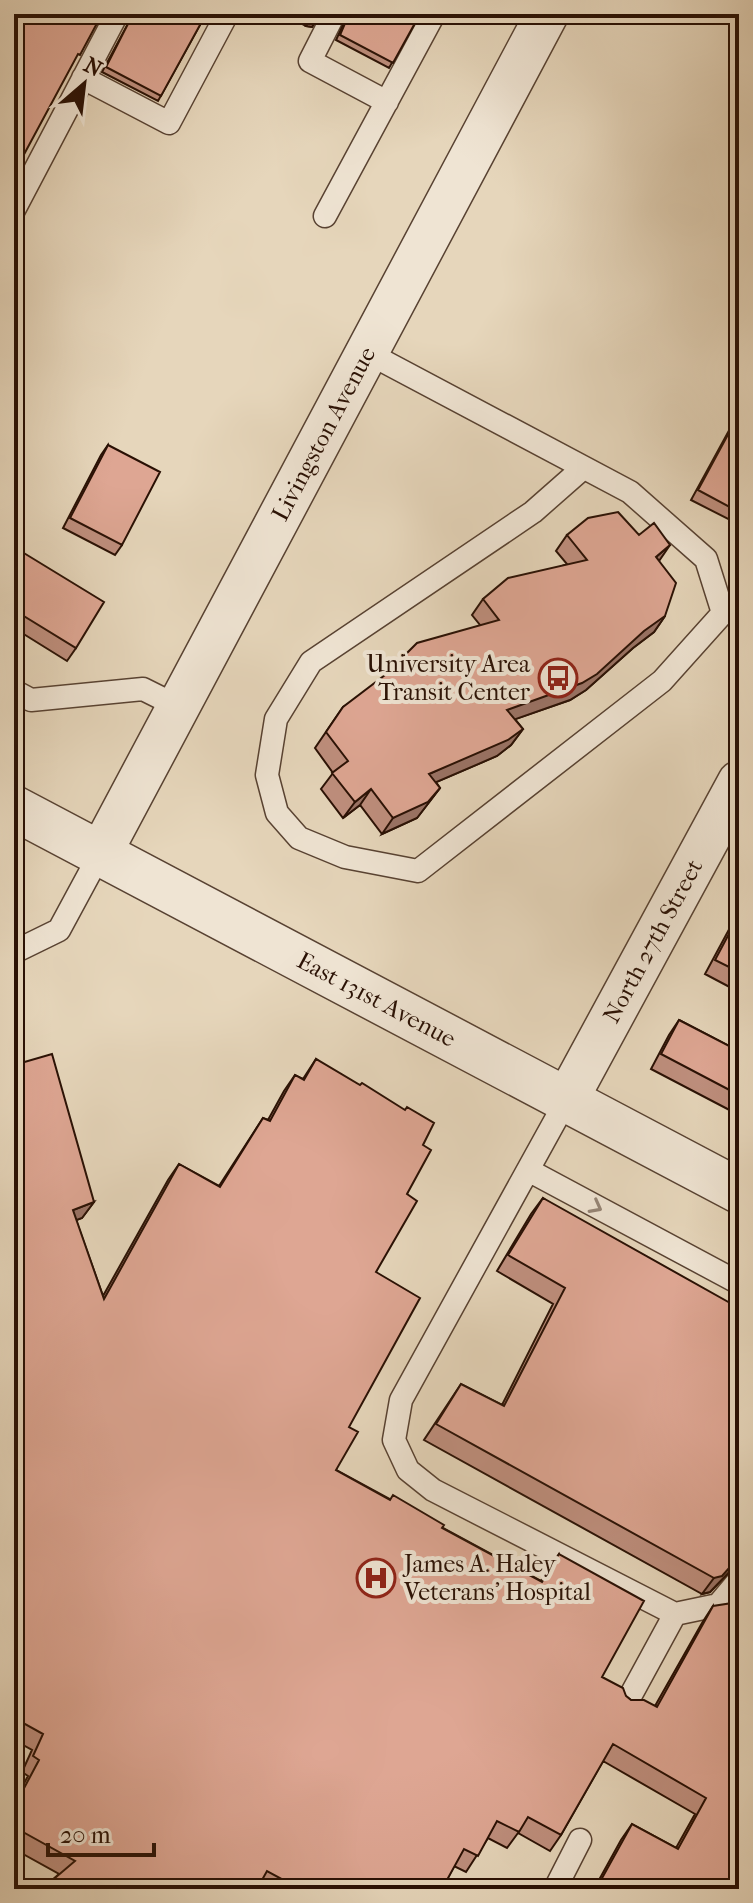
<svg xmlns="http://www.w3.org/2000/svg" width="753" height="1903" viewBox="0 0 753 1903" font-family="'IM FELL French Canon',serif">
<rect width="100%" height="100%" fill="#e6d6bb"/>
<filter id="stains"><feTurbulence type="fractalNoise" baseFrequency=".0025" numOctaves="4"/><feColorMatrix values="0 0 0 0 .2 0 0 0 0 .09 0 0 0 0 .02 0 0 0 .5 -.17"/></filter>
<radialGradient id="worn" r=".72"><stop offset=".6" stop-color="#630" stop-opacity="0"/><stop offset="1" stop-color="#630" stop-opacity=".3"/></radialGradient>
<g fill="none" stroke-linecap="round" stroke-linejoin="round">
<g stroke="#584232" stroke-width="25">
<path id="service" d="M 334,14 L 310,61 L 387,102
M 83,78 L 169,123 L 227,14
M 14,210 L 117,14
M 325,216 L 434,14
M 368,353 L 630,492 L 706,559 L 723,613
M 583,468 L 533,512 L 311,662 L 276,719 L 267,775 L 277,813 L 299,838 L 345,857 L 418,871 L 662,681 L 723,613
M 14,691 L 31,700 L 143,689 L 177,706
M 14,952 L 59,930 L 100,854
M 566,1101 L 401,1400 L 394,1440 L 408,1470 L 433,1490 L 675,1614 L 718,1605 L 739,1580
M 528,1170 L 739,1283
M 626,1704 L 675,1614
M 555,1889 L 580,1840"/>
</g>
<g stroke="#584232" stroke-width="45">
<g id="minor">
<path id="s1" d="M 100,854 L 547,14"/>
<path id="s2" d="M 566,1101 L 739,782"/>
</g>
</g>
<g stroke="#584232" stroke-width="47">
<g id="tertiary">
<path id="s3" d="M 14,808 L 739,1191"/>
</g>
</g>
<use href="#service" stroke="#efe4d3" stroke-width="22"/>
<use href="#minor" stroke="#efe4d3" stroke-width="42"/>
<use href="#tertiary" stroke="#efe4d3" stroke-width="44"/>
</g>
<path fill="#bf8f7e" stroke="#291004" stroke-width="2" d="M 129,14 L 206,14 L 158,101 L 102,72 L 130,20 Z
M 284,14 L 320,14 L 312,27 L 306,26 Z
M 348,14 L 420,14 L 389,68 L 336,40 Z
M 738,416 L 739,522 L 738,524 L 691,500 L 732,425 Z
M 108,445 L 122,545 L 115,555 L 63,528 L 101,455 Z
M 567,535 L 659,561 L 665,616 L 654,632 L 633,648 L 586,690 L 570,700 L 515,719 L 523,729 L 511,745 L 497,756 L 436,782 L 440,788 L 417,818 L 382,834 L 360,805 L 343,818 L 321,789 L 333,773 L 315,748 L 343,707 L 480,625 L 472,615 L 483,599 L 567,564 L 556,551 Z
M 14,547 L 76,648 L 67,661 L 14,628 Z
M 739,914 L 739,992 L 705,974 L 733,922 Z
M 679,1020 L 739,1051 L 739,1115 L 651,1069 L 669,1035 Z
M 316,1059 L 423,1145 L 407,1194 L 376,1272 L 349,1427 L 336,1470 L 541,1581 L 559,1554 L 602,1677 L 631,1700 L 655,1706 L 702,1623 L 713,1606 L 739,1889 L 594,1889 L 621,1840 L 632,1824 L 676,1848 L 695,1814 L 603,1761 L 561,1835 L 550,1851 L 518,1833 L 507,1848 L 488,1838 L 466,1872 L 454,1866 L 442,1889 L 259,1889 L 257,1888 L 257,1889 L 42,1889 L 59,1874 L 14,1849 L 14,1802 L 28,1776 L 22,1772 L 32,1750 L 14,1740 L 14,1065 L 94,1202 L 82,1218 L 76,1220 L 103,1296 L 168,1180 L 179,1164 L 219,1186 L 263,1118 L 268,1120 L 284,1091 L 295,1075 L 303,1079 Z
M 543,1198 L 739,1337 L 739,1567 L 734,1567 L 710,1592 L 702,1594 L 424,1440 L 461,1384 L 502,1405 L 553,1304 L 497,1271 L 531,1214 Z"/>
<path fill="#9b7467" stroke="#291004" stroke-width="2" d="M 310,21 L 315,22 L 312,27 L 306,26 Z
M 670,545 L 659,561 L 656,557 Z
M 665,616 L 654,632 L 633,648 L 586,690 L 570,700 L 496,726 L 507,710 Z
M 523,729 L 511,745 L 497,756 L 418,790 L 429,774 Z
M 440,788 L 417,818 L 382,834 L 393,818 Z
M 371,789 L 360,805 L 343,818 L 355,802 Z
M 94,1202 L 82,1218 L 61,1226 L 73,1210 Z
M 739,1557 L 739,1567 L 734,1567 L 710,1592 L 702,1594 L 714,1578 Z"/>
<path fill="#dea693" stroke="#291004" stroke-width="2" d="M 14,14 L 102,14 L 80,55 L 78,54 L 14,173 Z
M 133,14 L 206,14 L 161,96 L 106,67 Z
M 297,14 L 320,14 L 315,22 L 310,21 Z
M 349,14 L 420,14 L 393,63 L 340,35 Z
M 738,416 L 739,416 L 739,512 L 698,490 Z
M 108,445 L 160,472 L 122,545 L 70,518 Z
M 618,512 L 639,535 L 654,523 L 670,545 L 656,557 L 676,583 L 665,616 L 644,631 L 597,674 L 582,683 L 507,710 L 523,729 L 508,740 L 429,774 L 440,788 L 428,802 L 393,818 L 371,789 L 355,802 L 332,773 L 348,761 L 326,732 L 343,707 L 385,675 L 417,643 L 499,620 L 483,599 L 508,578 L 587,560 L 567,535 L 588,518 Z
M 14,547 L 104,602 L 76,648 L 14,610 Z
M 739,915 L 739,972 L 715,960 Z
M 679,1020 L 739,1051 L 739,1095 L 661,1054 Z
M 52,1054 L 94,1202 L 73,1210 L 104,1299 L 179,1164 L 220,1187 L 263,1118 L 270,1121 L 295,1075 L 304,1080 L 316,1059 L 360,1085 L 362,1083 L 405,1110 L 407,1107 L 434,1123 L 423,1145 L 431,1150 L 407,1194 L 417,1201 L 376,1272 L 420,1298 L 349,1427 L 358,1432 L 336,1470 L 390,1500 L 393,1495 L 444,1525 L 442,1528 L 542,1582 L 559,1554 L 644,1601 L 602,1677 L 623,1688 L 626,1696 L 631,1700 L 644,1700 L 657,1707 L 713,1606 L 732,1603 L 739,1598 L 739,1889 L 596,1889 L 632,1824 L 678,1849 L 706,1798 L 613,1744 L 561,1835 L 528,1817 L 519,1832 L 497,1821 L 478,1856 L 464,1849 L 442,1889 L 300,1889 L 267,1871 L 257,1889 L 42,1889 L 75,1861 L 14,1827 L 14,1807 L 39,1760 L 33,1756 L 43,1734 L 14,1718 L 14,1065 Z
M 543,1198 L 739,1308 L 739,1329 L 735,1335 L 739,1337 L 739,1557 L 722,1576 L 714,1578 L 436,1424 L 461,1384 L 504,1406 L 565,1288 L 508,1255 Z"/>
<defs><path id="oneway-chevron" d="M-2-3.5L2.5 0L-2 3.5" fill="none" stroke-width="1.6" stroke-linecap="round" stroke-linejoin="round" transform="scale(2)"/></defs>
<use stroke="#968576" href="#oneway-chevron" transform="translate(596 1207) rotate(28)"/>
<defs>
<g id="bus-ring" transform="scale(2)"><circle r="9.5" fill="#efe4d3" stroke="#8f2418" stroke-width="1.5"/><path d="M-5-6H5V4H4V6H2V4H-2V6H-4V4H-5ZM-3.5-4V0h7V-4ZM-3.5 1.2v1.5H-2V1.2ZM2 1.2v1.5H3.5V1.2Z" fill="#8f2418"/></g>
<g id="hospital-ring" transform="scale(2)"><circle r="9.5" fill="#efe4d3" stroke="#8f2418" stroke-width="1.5"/><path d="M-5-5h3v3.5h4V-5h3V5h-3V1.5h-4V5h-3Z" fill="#8f2418"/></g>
</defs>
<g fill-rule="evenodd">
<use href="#bus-ring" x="558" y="678"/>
<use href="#hospital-ring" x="376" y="1578"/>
</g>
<g text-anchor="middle" stroke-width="8" stroke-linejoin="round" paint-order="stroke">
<g font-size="24" fill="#291004" stroke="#efe4d3">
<text dy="8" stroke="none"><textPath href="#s1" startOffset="476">Livingston Avenue</textPath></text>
<text dy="8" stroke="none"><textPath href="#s2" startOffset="182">North 27th Street</textPath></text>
<text dy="8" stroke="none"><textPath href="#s3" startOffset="410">East 131st Avenue</textPath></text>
</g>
<g font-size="24" fill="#291004" stroke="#efe4d3" text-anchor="end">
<text x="530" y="672">University Area<tspan x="530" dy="28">Transit Center</tspan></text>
<text x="404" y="1572" text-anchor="start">James A. Haley<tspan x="404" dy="28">Veterans' Hospital</tspan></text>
</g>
</g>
<rect width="753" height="1903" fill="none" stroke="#e6d6bb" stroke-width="48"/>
<rect x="16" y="16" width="721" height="1871" fill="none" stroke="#291004" stroke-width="4"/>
<rect x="24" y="24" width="705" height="1855" fill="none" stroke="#291004" stroke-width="2"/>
<g transform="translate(84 84) rotate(28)" stroke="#efe4d3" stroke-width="6" paint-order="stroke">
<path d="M0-6L14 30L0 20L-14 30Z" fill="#291004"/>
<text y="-12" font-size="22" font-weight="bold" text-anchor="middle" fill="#291004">N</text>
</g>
<path d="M48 1843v12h106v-12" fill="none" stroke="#291004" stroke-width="4"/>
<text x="60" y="1843" font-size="24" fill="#291004" stroke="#efe4d3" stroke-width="6" paint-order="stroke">20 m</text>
<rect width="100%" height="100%" filter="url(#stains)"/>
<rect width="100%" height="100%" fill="url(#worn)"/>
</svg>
